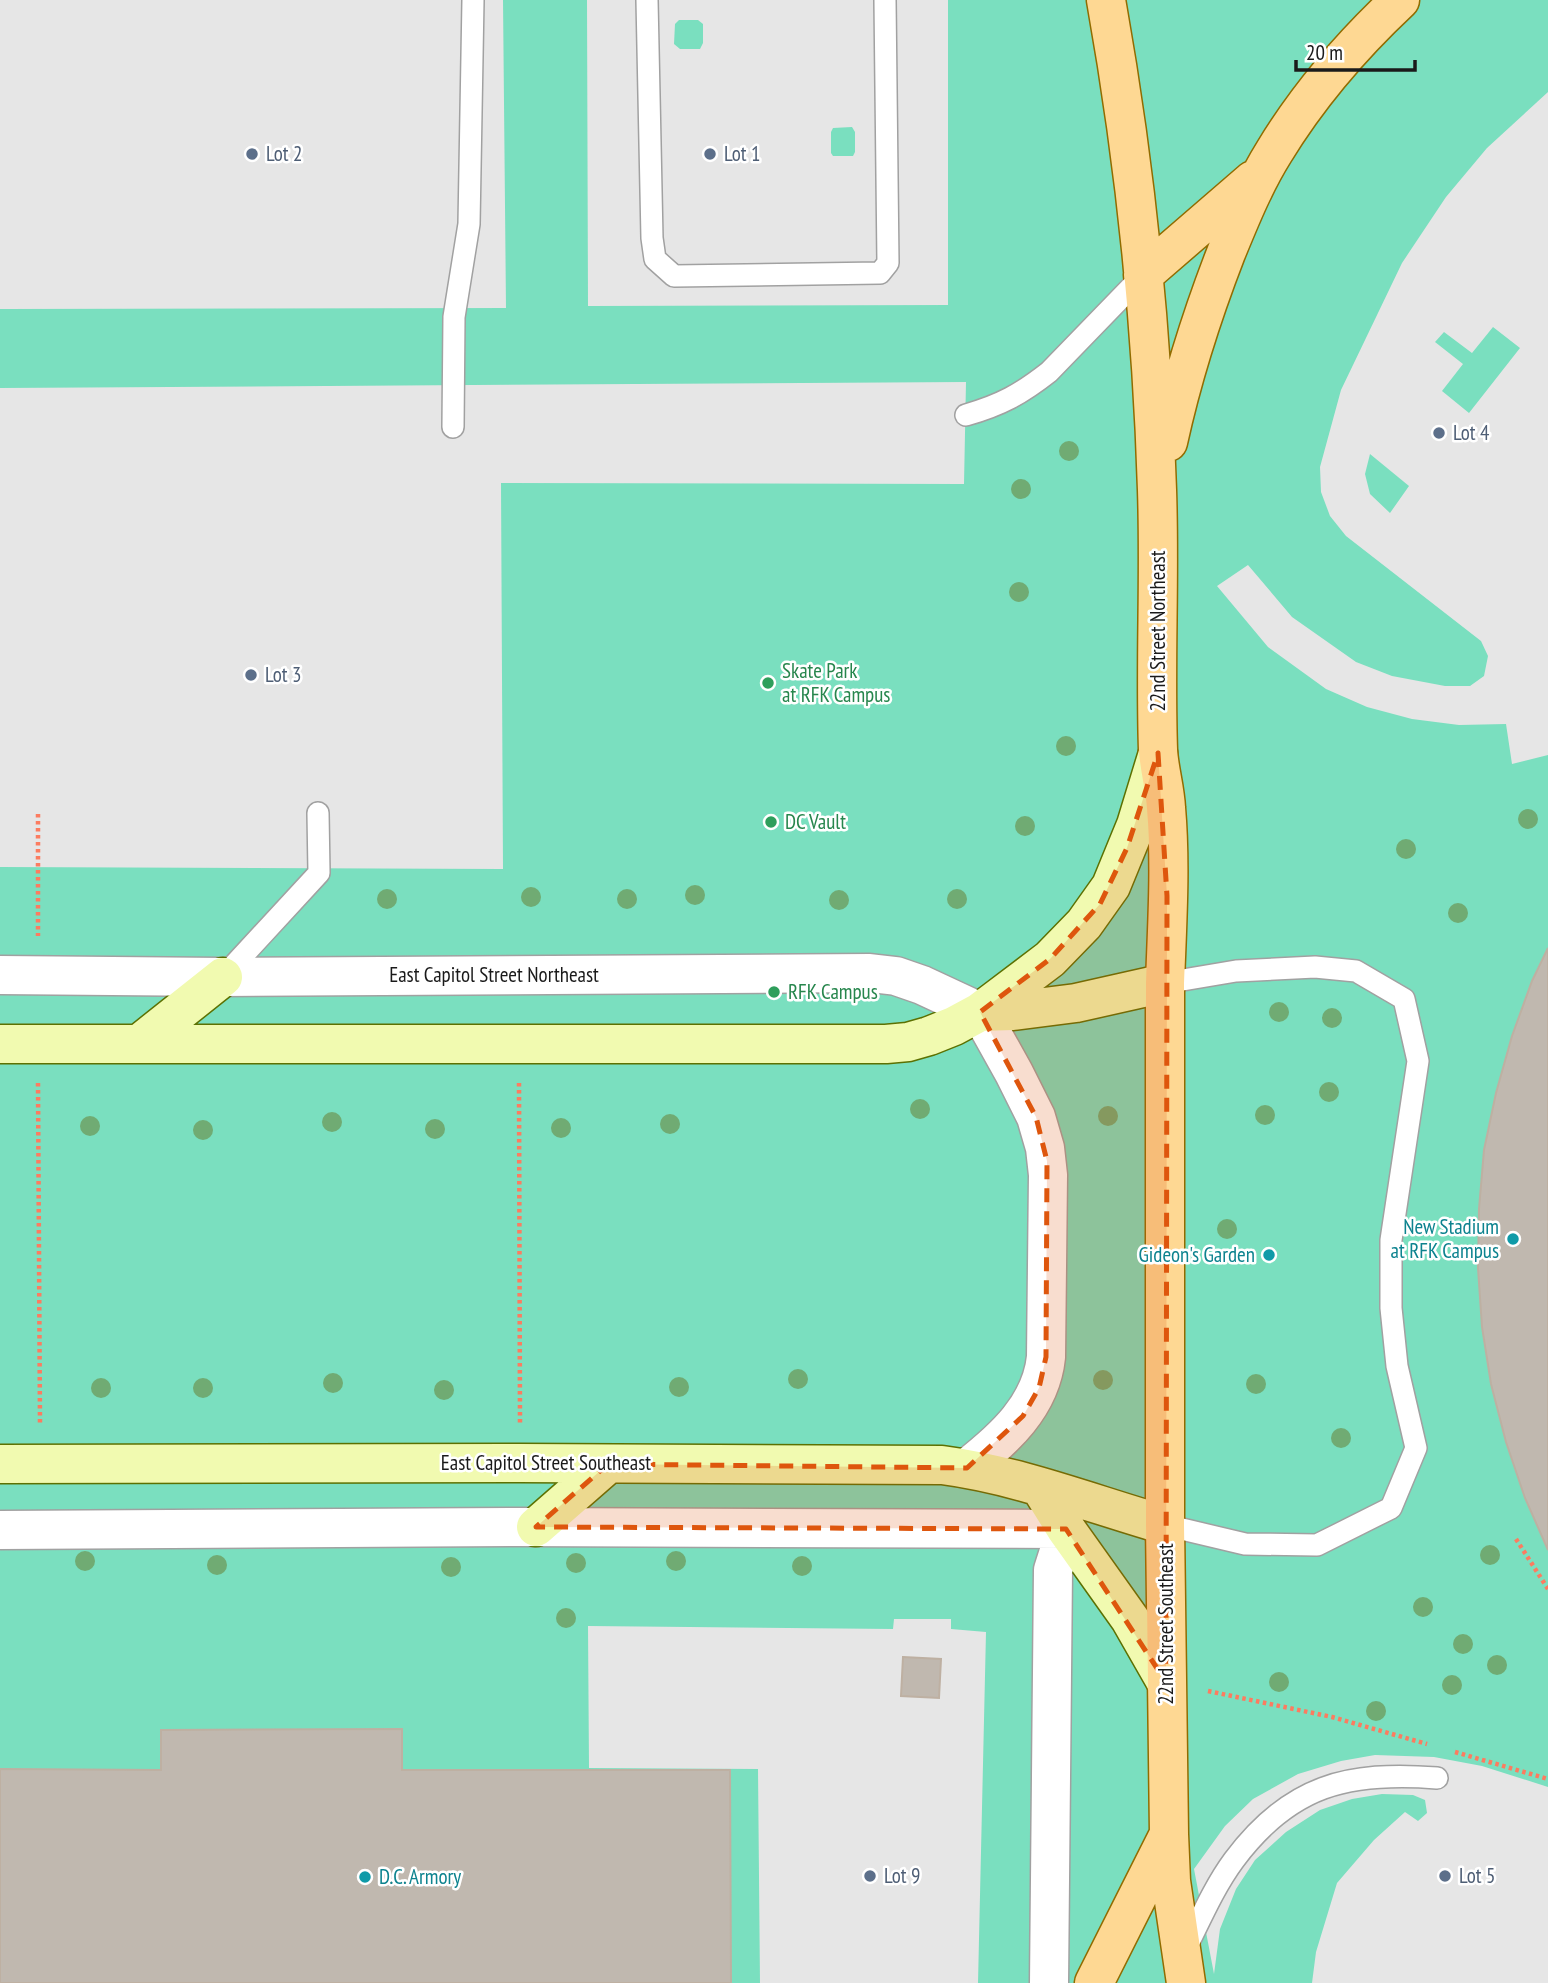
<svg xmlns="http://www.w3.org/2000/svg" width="1548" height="1983" viewBox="0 0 1548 1983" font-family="'PT Sans Narrow',sans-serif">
<rect width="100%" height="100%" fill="#ede9df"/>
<path fill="#7adfbf" d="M 0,0 L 1548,0 L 1548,1983 L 0,1983 Z"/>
<path fill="#e6e6e6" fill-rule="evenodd" d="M 0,0 L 503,0 L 506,308 L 0,309 Z
M 587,0 L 948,0 L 948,305 L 588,306 ZM 679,20 L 698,20 L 703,24 L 703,43 L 700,49 L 680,49 L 674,44 L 675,24 ZM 852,127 L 855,132 L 855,152 L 853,156 L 833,156 L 831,153 L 831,132 L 833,128 Z
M 1548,92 L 1548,755 L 1512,764 L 1506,724 L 1459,725 L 1412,719 L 1367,707 L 1326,689 L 1268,647 L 1217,586 L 1248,565 L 1292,617 L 1356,662 L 1392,676 L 1445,686 L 1470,686 L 1484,676 L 1488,656 L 1481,641 L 1346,536 L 1330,516 L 1321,492 L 1320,467 L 1341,390 L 1402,263 L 1446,197 L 1487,148 ZM 1493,327 L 1520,348 L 1469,413 L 1442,391 L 1463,364 L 1435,342 L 1444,332 L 1472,353 ZM 1370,454 L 1409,486 L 1390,513 L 1370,494 L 1365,474 Z
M 966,382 L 964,484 L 501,483 L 503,869 L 0,867 L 0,388 Z
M 894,1619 L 951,1619 L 951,1629 L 986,1632 L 978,1983 L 760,1983 L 758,1769 L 589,1768 L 588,1626 L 893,1629 ZM 904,1657 L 941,1659 L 939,1698 L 902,1696 Z
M 1375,1755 L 1434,1757 L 1482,1766 L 1548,1787 L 1548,1983 L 1312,1983 L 1316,1952 L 1337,1883 L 1374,1840 L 1405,1812 L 1418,1821 L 1427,1813 L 1425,1800 L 1413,1795 L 1382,1794 L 1352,1799 L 1320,1810 L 1286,1832 L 1255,1860 L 1236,1889 L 1220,1929 L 1214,1974 L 1194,1869 L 1225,1826 L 1253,1799 L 1298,1774 L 1341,1761 Z"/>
<path fill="#c0b8af" stroke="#beb0a2" stroke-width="2" d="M 1548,948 L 1548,1550 L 1525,1498 L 1506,1442 L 1491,1384 L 1482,1327 L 1478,1268 L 1479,1209 L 1484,1150 L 1496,1093 L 1512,1036 L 1532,981 Z
M 903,1657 L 941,1659 L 939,1698 L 901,1696 Z
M 402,1729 L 402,1770 L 730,1770 L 731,1983 L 0,1983 L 0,1769 L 161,1770 L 161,1730 Z"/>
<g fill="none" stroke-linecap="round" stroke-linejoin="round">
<g stroke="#a1a1a1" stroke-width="24">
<path id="lane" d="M 647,0 L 652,238 L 655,259 L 674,276 L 880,273 L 888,263 L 885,0
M 966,415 C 1001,405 1021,394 1049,372 L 1143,275
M 453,427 L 454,317 L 469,224 L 473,0
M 223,977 L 319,873 L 318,813
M 1165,983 L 1236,971 L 1315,967 L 1356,971 L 1404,999 L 1418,1061 L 1391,1240 L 1391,1308 L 1397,1366 L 1416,1448 L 1391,1508 L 1317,1545 L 1245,1544 L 1165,1525
M 1185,1950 C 1200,1920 1214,1887 1234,1860 C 1290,1785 1348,1771 1437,1778"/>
</g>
<g stroke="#a1a1a1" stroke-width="41">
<path id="street" d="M 0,975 L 223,977 L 870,973 L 896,976 L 922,985 L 980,1012 L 1014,1073 L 1036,1117 L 1045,1148 L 1048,1175 L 1046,1357 C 1041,1406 1004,1439 967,1468
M 0,1530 L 520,1527 L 1066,1529 L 1053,1570 L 1049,1983"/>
</g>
<g stroke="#5c7102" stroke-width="41">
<path id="secondary" d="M 980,1012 L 1013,1011 L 1076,1003 L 1165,983
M 140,1043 L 223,977
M 0,1044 L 886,1044 L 908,1042 L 929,1036 L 954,1026 L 980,1012 L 1050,959 L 1084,924 L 1111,886 L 1136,825 L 1158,753
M 0,1464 L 520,1463 L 942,1465 C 1018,1475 1092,1504 1165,1525
M 1040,1487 L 1066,1529 L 1130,1619 L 1166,1682
M 536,1527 L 608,1464"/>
</g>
<g stroke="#916c00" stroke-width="41">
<path id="primary" d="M 1106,0 C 1135,162 1152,326 1157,490 C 1160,577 1155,663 1158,750 C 1159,769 1165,788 1166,808 C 1171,865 1167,926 1165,983 L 1165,1525 L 1169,1834 L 1171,1881 L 1186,1983
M 1143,275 L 1253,180
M 1168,442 C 1182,378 1202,315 1226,253 C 1240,219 1254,184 1274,152 C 1308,96 1352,45 1400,0
M 1094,1983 L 1168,1836"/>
</g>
<path stroke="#fc7c60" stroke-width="4.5" stroke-dasharray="3.5 3.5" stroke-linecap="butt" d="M 38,814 L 38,936
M 38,1083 L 40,1424
M 519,1083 L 520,1424
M 1516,1539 L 1548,1589
M 1208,1691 L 1332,1717 L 1427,1744
M 1455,1752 L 1548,1779"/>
<use href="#lane" stroke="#fff" stroke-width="21"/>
<use href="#street" stroke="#fff" stroke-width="38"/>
<use href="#secondary" stroke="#f1fab0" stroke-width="38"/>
<use href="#primary" stroke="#fed893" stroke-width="38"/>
</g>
<g fill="#70ab73">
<circle cx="1069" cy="451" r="10"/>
<circle cx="1021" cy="489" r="10"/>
<circle cx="1019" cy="592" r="10"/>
<circle cx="1066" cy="746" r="10"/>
<circle cx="1528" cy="819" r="10"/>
<circle cx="1025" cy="826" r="10"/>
<circle cx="1406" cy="849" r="10"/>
<circle cx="695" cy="895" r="10"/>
<circle cx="531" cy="897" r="10"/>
<circle cx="387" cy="899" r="10"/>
<circle cx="627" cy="899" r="10"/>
<circle cx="957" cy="899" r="10"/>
<circle cx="839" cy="900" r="10"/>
<circle cx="1458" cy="913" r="10"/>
<circle cx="1279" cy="1012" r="10"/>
<circle cx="1332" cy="1018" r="10"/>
<circle cx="1329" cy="1092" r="10"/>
<circle cx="920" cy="1109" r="10"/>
<circle cx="1265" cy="1115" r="10"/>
<circle cx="1108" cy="1116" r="10"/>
<circle cx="332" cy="1122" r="10"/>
<circle cx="670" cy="1124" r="10"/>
<circle cx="90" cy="1126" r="10"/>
<circle cx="561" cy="1128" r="10"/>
<circle cx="435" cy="1129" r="10"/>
<circle cx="203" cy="1130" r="10"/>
<circle cx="1227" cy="1229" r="10"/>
<circle cx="798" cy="1379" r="10"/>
<circle cx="1103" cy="1380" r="10"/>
<circle cx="333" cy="1383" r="10"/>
<circle cx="1256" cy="1384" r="10"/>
<circle cx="679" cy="1387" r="10"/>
<circle cx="101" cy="1388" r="10"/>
<circle cx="203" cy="1388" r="10"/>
<circle cx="444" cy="1390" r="10"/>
<circle cx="1341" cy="1438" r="10"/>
<circle cx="1490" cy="1555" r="10"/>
<circle cx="85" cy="1561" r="10"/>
<circle cx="676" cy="1561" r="10"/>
<circle cx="576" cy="1563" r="10"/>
<circle cx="217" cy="1565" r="10"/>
<circle cx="802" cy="1566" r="10"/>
<circle cx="451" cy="1567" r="10"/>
<circle cx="1423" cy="1607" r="10"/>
<circle cx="566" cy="1618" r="10"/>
<circle cx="1463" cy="1644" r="10"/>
<circle cx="1497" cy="1665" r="10"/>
<circle cx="1279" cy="1682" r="10"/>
<circle cx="1452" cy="1685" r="10"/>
<circle cx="1376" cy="1711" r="10"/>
</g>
<path fill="#de560d" fill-opacity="0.2" stroke="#de560d" stroke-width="5" stroke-dasharray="14 9" stroke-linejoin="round" d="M 1158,753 L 1167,896 L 1166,1682 L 1066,1529 L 536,1527 L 608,1464 L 967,1468 L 1023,1416 L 1039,1388 L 1046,1357 L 1047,1161 L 1036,1117 L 980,1012 L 1050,959 L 1100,904 L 1127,848 Z"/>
<g fill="#5c6f8a" stroke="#fff" stroke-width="2.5">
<circle cx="252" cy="154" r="7"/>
<circle cx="710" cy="154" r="7"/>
<circle cx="1439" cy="433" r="7"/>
<circle cx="251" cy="675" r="7"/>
<circle cx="870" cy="1876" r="7"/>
<circle cx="1445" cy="1876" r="7"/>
</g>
<g fill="#2e9e5b" stroke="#fff" stroke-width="2.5">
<circle cx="768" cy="683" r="7"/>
<circle cx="771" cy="822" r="7"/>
<circle cx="774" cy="992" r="7"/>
</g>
<g fill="#0f9aa8" stroke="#fff" stroke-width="2.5">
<circle cx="1513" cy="1239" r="7"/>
<circle cx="1269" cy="1255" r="7"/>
<circle cx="365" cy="1877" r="7"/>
</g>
<g text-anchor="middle" stroke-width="5" stroke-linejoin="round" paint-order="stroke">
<g font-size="21" fill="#4e5e75" stroke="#fff" text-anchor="start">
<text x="266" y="161">Lot 2</text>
<text x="724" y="161">Lot 1</text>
<text x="1453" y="440">Lot 4</text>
<text x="265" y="682">Lot 3</text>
<text x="884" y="1883">Lot 9</text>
<text x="1459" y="1883">Lot 5</text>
</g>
<g font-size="21" fill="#1a1a1a" stroke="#fff">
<text transform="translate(1158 631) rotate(-90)" y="7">22nd Street Northeast</text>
<text x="494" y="982">East Capitol Street Northeast</text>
<text x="546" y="1470">East Capitol Street Southeast</text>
<text transform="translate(1166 1624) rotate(-90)" y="7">22nd Street Southeast</text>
</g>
<g font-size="21" fill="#27864d" stroke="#fff" text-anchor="start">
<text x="782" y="678">Skate Park<tspan x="782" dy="24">at RFK Campus</tspan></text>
<text x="785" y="829">DC Vault</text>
<text x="788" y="999">RFK Campus</text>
</g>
<g font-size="21" fill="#0d838f" stroke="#fff" text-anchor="end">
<text x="1499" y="1234">New Stadium<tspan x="1499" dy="24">at RFK Campus</tspan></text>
<text x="1255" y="1262">Gideon's Garden</text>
<text x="379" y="1884" text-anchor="start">D.C. Armory</text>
</g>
</g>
<path d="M1296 60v10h119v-10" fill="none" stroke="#1a1a1a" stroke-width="3.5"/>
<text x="1306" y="60" font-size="21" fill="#1a1a1a" stroke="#ffffff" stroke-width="5" paint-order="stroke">20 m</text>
</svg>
